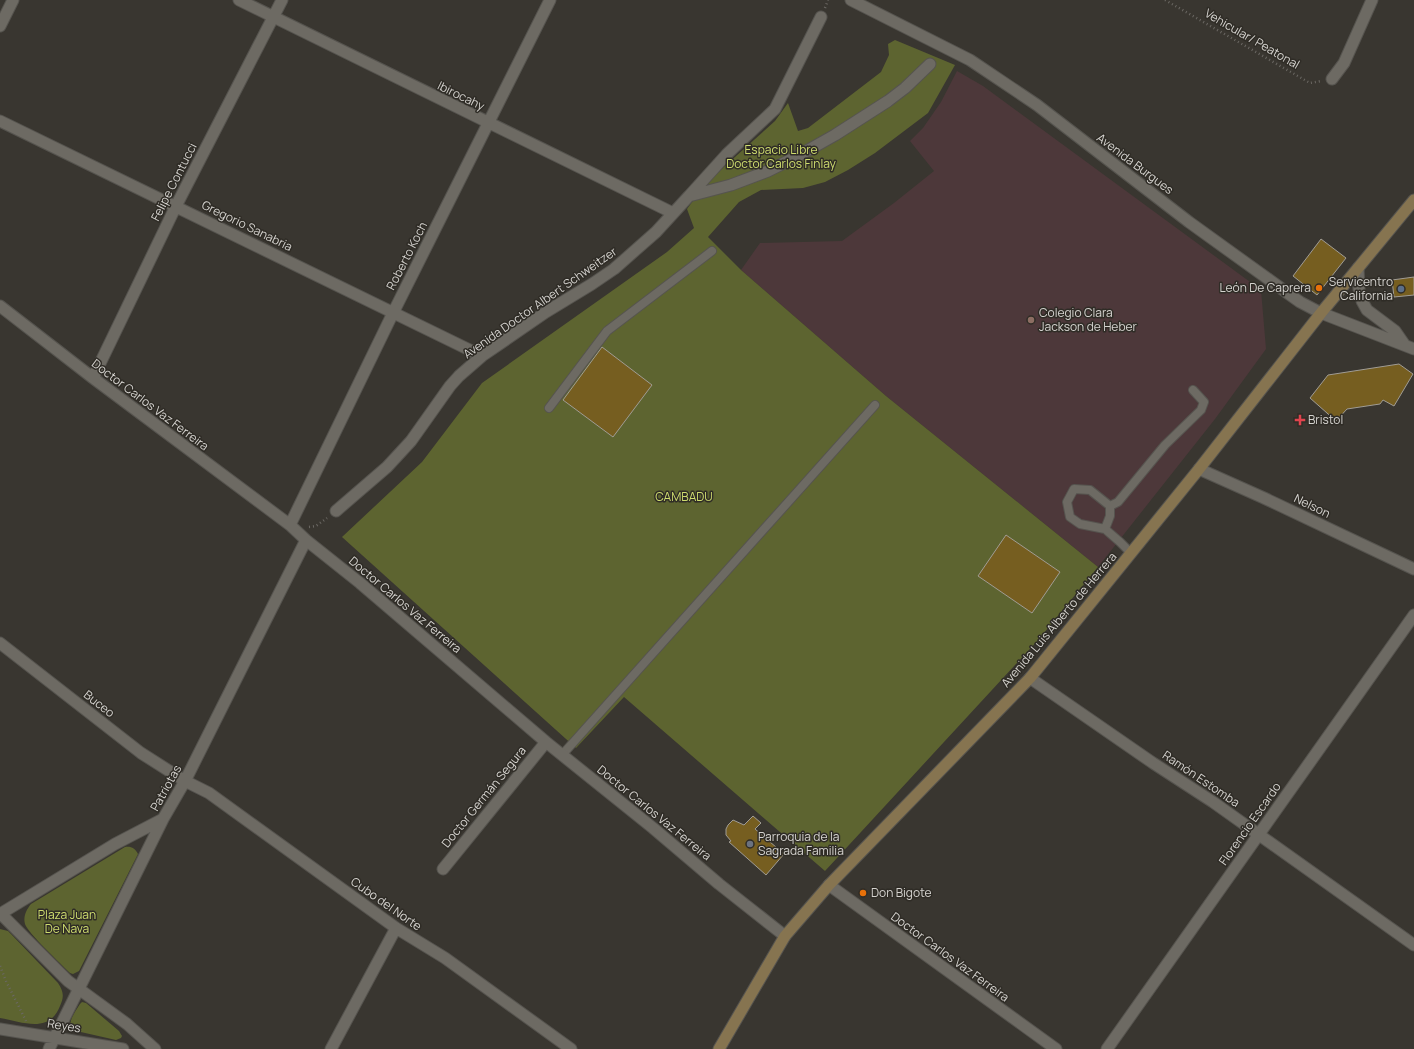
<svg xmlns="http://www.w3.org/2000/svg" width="1414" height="1049" viewBox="0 0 1414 1049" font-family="Manrope,sans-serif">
<rect width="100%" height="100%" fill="#393630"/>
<path fill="#4d383a" d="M 957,71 L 983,86 L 1261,290 L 1266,349 L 1215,419 L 1098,567 L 886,396 L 741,270 L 760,243 L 842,241 L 894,203 L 934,171 L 910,141 L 923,128 L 941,102 Z"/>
<path fill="#5d6430" d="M 895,40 L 955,65 L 928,113 L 875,153 L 848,170 L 825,182 L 803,188 L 761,190 L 739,202 L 708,237 L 741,270 L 886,396 L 1098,567 L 1039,639 L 825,871 L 624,697 L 576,748 L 342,537 L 422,462 L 482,383 L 667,252 L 694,228 L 687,209 L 706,183 L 775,121 L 788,103 L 798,131 L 808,128 L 881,72 L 889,55 L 888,44 Z
M 125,847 C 131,846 135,848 138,854 L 79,971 L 73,974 L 70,973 C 62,965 27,932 25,924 C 23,917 26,910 31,904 Z
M 0,929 L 8,931 L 11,934 L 58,983 C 64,992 64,997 60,1006 C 49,1034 23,1022 0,1018 Z
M 82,1002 L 86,1003 L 119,1031 L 122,1036 L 121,1038 L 116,1040 L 72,1030 C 67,1022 75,1012 80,1004 Z"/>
<path fill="#765e20" stroke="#a09c94" d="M 1321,239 L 1346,258 L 1317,295 L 1293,276 Z
M 1414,277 L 1414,295 L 1394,297 L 1392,280 Z
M 602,347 L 652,385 L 613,437 L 563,400 Z
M 1399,364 L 1413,374 L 1394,406 L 1383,400 L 1380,404 L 1347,409 L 1336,421 L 1310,398 L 1328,375 Z
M 1006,535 L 1060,572 L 1032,613 L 978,576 Z
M 753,816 L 761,823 L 755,829 L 784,854 L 766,875 L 729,842 L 731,841 L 726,835 L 726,829 L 728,825 L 733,820 L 744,825 Z"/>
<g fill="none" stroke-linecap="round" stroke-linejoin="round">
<g stroke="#56544f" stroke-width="10">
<path id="service" d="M 549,408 L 607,331 L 712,251
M 1110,506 L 1118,502 L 1165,445 L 1201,410 L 1204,402 L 1193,390
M 1105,529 L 1110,516 L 1110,506 L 1090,490 L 1074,489 L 1067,502 L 1070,517 L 1080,524 L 1105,529 L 1120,542 L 1131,553
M 562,755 L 875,405"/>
</g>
<g stroke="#56544f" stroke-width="13">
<path id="minor" d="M 239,0 L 673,213
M 0,26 L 13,0
M 1332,79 L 1344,63 L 1372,0
M 0,121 L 482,356
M 689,196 L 727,154 L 775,109 L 821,17
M 0,306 L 93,378 L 290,525 L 306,540 L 360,583 L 546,742 L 653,828 L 719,884 L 785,936
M 93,378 L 176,206 L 282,0
M 1199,469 L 1264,498 L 1414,569
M 336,511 L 387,467 L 411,441 L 450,386 L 459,376 L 482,356 L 546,312 L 592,284 L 614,269 L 656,232 L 689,196 L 731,185 L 768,171 L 796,157 L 835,135 L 888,101 L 905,88 L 930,64
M 290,525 L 393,313 L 550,0
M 0,643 L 141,753 L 185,781 L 209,793 L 396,928 L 445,958 L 571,1049
M 1030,678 L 1153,763 L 1213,802 L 1414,945
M 443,869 L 546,742
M 829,885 L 1056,1049
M 0,913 L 68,981 L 127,1024 L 155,1049
M 0,914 L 115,844 L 163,819
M 0,1029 L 123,1049
M 49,1049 L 163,819 L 185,781 L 306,540
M 331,1049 L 396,928
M 1107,1049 L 1414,615"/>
</g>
<g stroke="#56544f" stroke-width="13">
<path id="tertiary" d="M 851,0 L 970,60 L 1037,105 L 1189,222 L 1300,302 L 1321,313 L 1414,349
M 1358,268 L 1359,289 L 1362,301 L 1367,310 L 1395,331 L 1404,344"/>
</g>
<g stroke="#56544f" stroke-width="13">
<path id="secondary" d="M 719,1049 L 785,936 L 829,885 L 1030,678 L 1199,469 L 1321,313 L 1414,200"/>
</g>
<path stroke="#6b6863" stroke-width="2.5" stroke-dasharray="1 3" stroke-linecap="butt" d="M 1165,0 L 1310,83 L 1321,81
M 825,8 L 828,0
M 309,527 L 316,526 L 327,518
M 0,966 L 6,981 L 26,1021"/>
<use href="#service" stroke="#6d6a63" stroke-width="8"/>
<use href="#minor" stroke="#6d6a63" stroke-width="11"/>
<use href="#tertiary" stroke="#6d6a63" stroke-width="11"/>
<use href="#secondary" stroke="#867450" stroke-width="11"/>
</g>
<g fill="#e8710a" stroke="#2f2c26" stroke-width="1.5">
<circle cx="1319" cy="288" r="4"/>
<circle cx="863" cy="893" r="4"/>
</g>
<circle fill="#5c6f8a" stroke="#2f2c26" stroke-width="1.5" cx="1401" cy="289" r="4"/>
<circle fill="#8d6e63" stroke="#2f2c26" stroke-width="1.5" cx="1031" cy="320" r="4"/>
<path fill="#e0444e" stroke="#2f2c26" stroke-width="1.5" d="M1298 414h4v4h4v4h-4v4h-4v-4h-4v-4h4z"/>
<circle fill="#6b7280" stroke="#2f2c26" stroke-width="1.5" cx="750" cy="844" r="4"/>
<g text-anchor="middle" stroke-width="3" stroke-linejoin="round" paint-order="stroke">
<g font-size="12" fill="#d5d3cf" stroke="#2f2c26">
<text transform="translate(1252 39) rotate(30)" y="4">Vehicular/ Peatonal</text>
<text transform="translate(461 96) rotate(26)" y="4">Ibirocahy</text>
<text transform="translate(1135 164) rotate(37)" y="4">Avenida Burgues</text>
<text transform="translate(174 182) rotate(-63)" y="4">Felipe Contucci</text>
<text transform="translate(247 226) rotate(26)" y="4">Gregorio Sanabria</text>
<text transform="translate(407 256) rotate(-63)" y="4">Roberto Koch</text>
<text transform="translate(540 303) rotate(-35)" y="4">Avenida Doctor Albert Schweitzer</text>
<text transform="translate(150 405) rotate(37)" y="4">Doctor Carlos Vaz Ferreira</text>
<text transform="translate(1312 506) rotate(26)" y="4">Nelson</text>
<text transform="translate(405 605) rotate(40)" y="4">Doctor Carlos Vaz Ferreira</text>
<text transform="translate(1059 620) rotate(-50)" y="4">Avenida Luis Alberto de Herrera</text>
<text transform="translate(99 704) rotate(38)" y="4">Buceo</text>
<text transform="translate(1201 779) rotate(34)" y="4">Ramón Estomba</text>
<text transform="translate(166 788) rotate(-61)" y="4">Patriotas</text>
<text transform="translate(484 797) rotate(-51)" y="4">Doctor Germán Segura</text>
<text transform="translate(654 813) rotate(39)" y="4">Doctor Carlos Vaz Ferreira</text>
<text transform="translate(1250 824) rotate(-55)" y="4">Florencio Escardo</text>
<text transform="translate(386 904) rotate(35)" y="4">Cubo del Norte</text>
<text transform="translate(950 957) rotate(36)" y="4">Doctor Carlos Vaz Ferreira</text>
<text transform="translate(64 1026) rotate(9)" y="4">Reyes</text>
</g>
<g font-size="12" fill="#cfdd6f" stroke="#2f2c26">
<text x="781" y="154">Espacio Libre<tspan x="781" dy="14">Doctor Carlos Finlay</tspan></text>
<text x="684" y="501">CAMBADU</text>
<text x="67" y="919">Plaza Juan<tspan x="67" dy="14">De Nava</tspan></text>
</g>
<g font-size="12" fill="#d5d3cf" stroke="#2f2c26" text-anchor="start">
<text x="1393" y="286" text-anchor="end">Servicentro<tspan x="1393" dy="14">California</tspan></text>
<text x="1311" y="292" text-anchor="end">León De Caprera</text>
<text x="1039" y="317">Colegio Clara<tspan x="1039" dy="14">Jackson de Heber</tspan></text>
<text x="1308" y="424">Bristol</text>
<text x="758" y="841">Parroquia de la<tspan x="758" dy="14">Sagrada Familia</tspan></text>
<text x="871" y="897">Don Bigote</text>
</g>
</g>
</svg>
